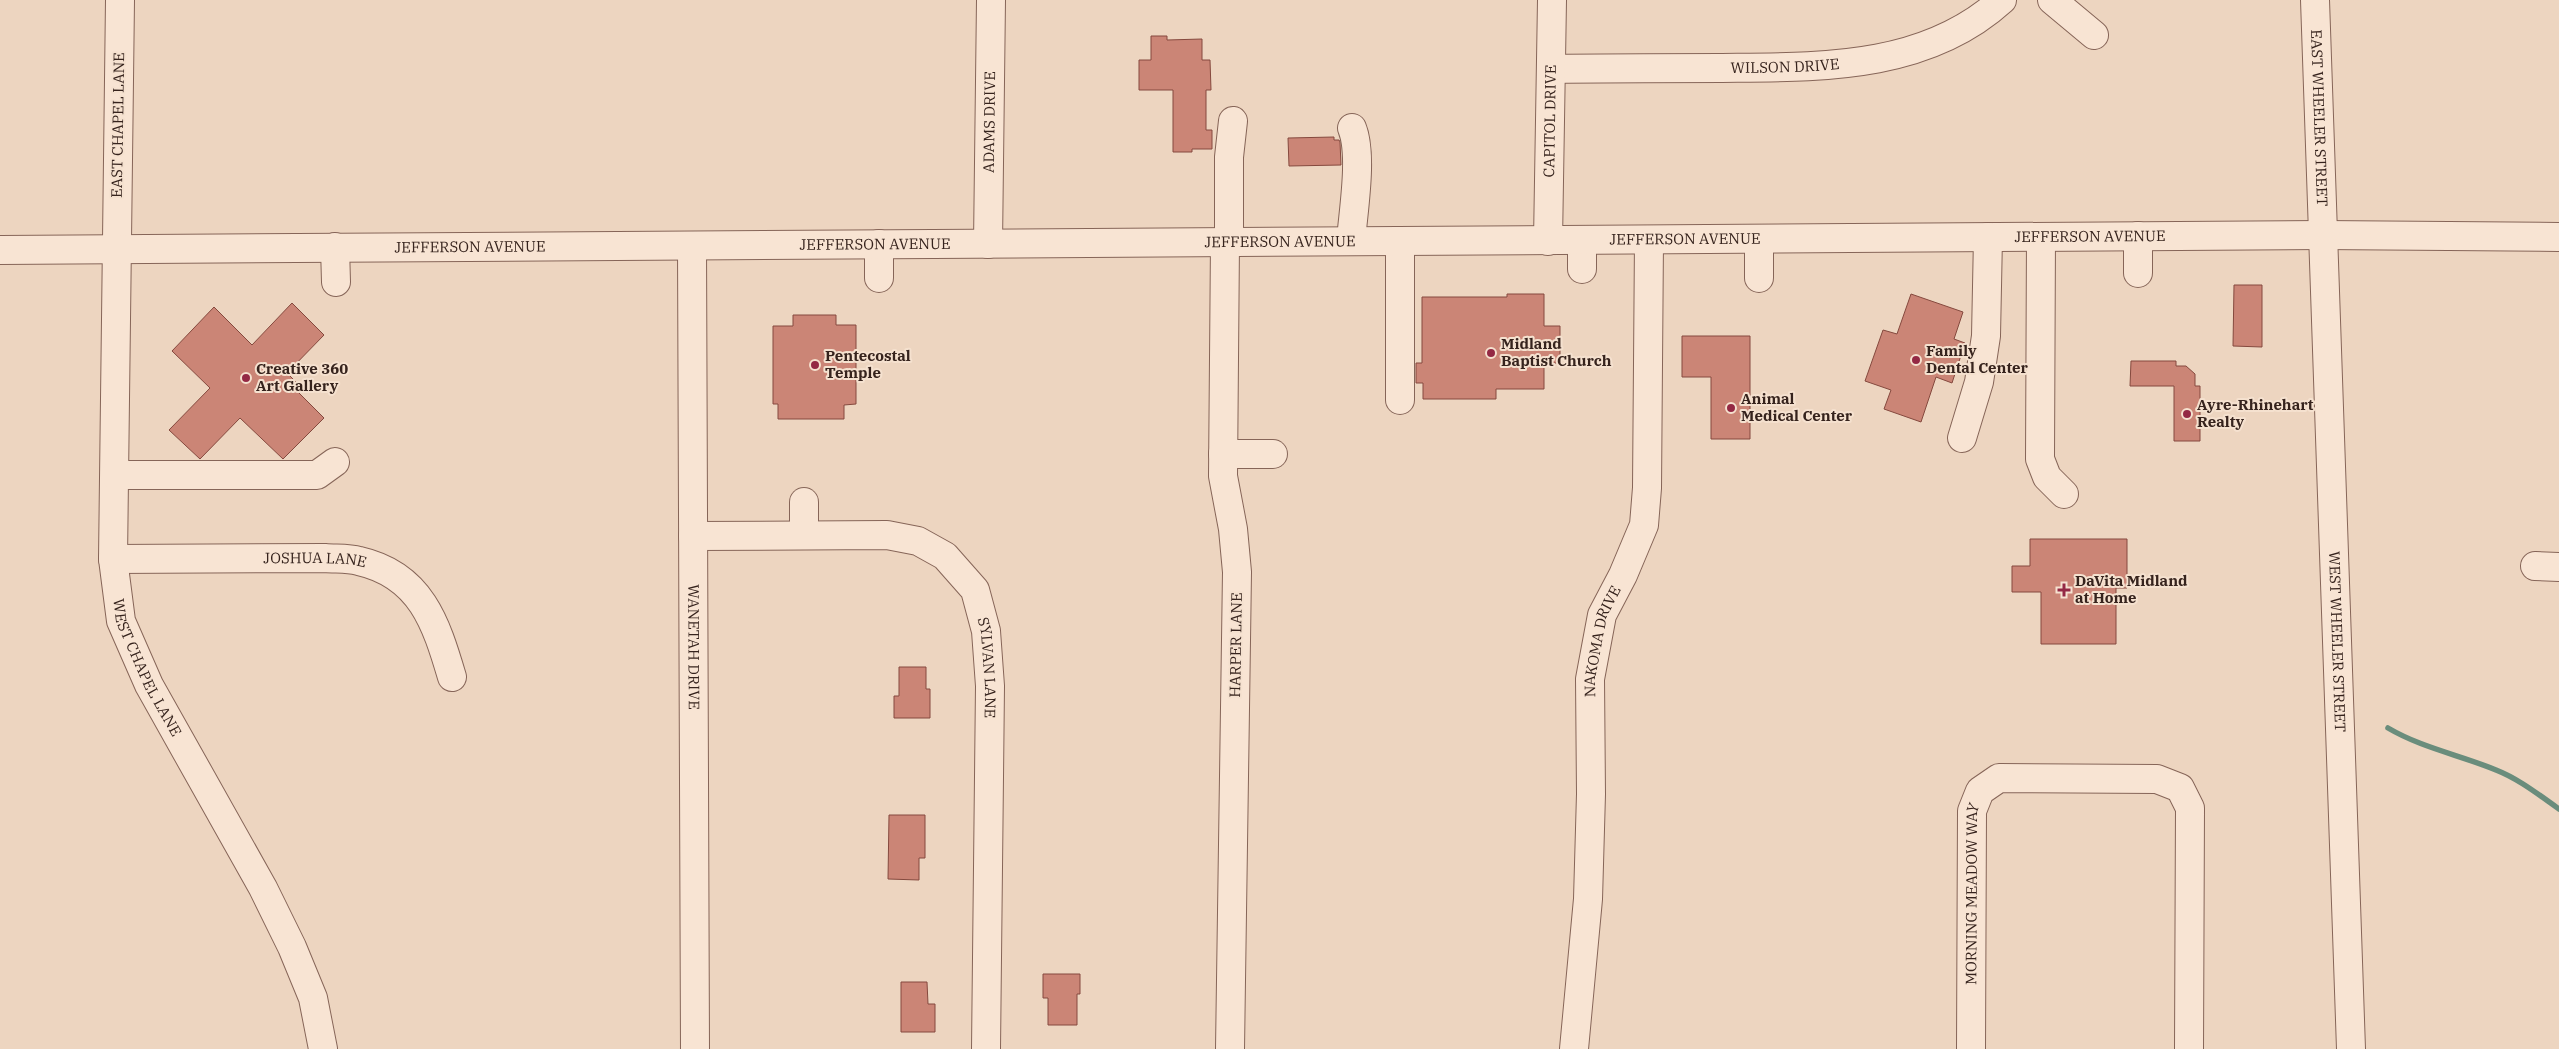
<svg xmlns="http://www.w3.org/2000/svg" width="2559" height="1049" viewBox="0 0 2559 1049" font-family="'IBM Plex Serif',serif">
<rect width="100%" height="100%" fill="#edd5c0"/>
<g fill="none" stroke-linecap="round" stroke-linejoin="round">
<path stroke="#6a8d7c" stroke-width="5.5" d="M 2388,728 C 2422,748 2460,755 2496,770 C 2519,779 2539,795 2559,809"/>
</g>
<path fill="#cb8576" stroke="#85493e" d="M 1151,36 L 1167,36 L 1167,40 L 1202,39 L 1202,60 L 1210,60 L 1211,90 L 1206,90 L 1206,130 L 1212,130 L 1212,149 L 1192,149 L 1192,152 L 1173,152 L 1173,90 L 1139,90 L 1139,60 L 1151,60 Z
M 1334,137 L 1334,140 L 1339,140 L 1340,142 L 1341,165 L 1289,166 L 1288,138 Z
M 2234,285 L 2262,285 L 2262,347 L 2233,346 Z
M 1507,294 L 1544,294 L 1544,326 L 1560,326 L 1560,363 L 1544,363 L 1544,389 L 1496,389 L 1496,399 L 1423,399 L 1423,383 L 1416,383 L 1416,363 L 1422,363 L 1422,297 L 1507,297 Z
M 1911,294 L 1963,312 L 1954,339 L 1965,343 L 1952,383 L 1936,377 L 1921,422 L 1884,409 L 1891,390 L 1865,381 L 1883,330 L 1897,334 Z
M 292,303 L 324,335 L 287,373 L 298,384 L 294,388 L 324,418 L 283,459 L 240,418 L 200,459 L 169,430 L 210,388 L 172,351 L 214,307 L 252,345 Z
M 793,315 L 836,315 L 836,325 L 856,325 L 856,404 L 844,405 L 844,419 L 778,419 L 778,404 L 773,404 L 773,326 L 793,326 Z
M 1682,336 L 1750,336 L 1750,439 L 1711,439 L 1711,377 L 1682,377 Z
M 2131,361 L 2176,361 L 2176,366 L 2186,366 L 2195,374 L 2195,386 L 2200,386 L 2200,441 L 2174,441 L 2174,386 L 2130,386 Z
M 2030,539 L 2127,539 L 2127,588 L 2116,588 L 2116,644 L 2041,644 L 2041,592 L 2012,592 L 2012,566 L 2030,566 Z
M 899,667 L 926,667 L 926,689 L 930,689 L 930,718 L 894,718 L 894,696 L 899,696 Z
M 889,815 L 925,815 L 925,858 L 919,858 L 919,880 L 888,879 Z
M 1043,974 L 1080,974 L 1080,994 L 1077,994 L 1077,1025 L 1048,1025 L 1048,998 L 1043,998 Z
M 901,982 L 927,982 L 928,1004 L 935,1004 L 935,1032 L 901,1032 Z"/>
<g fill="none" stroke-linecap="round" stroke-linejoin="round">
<g stroke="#866558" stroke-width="30">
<g id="minor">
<path id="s1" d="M 120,0 L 113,559 L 121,621 L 149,685 L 263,888 L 292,947 L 313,998 L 323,1049"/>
<path d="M 2052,0 L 2094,35"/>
<path id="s2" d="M 2315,0 L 2351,1049"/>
<path id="s3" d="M 1551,69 C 1608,68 1665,68 1722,68 C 1820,67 1925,70 2002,0"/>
<path d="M 2138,236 L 2138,273"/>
<path d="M 2041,237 L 2040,459 L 2047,477 L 2064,494"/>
<path d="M 1759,239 L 1759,278"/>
<path d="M 1351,241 C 1353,212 1363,155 1352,128"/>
<path d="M 1400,241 L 1400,400"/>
<path id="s4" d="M 1548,241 L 1552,0"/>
<path d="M 1582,241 L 1582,269"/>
<path d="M 1225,242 L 1223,476 L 1233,529 L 1237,572 L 1230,1049"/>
<path d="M 1229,242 L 1229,157 L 1233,121"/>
<path d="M 879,244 L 879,278"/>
<path id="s5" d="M 988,244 L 991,0"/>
<path id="s6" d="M 692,246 L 695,1049"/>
<path d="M 335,247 L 336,282"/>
<path id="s7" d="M 0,250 L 2323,235 L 2559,237"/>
<path d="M 1962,438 L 1979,382 L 1986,336 L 1988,237"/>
<path d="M 1223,454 L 1273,454"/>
<path d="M 115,475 L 317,475 L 335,462"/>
<path d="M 804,502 L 804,535"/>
<path id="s8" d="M 693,536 L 887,535 L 918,541 L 945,556 L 975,590 L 986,631 L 990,686 L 986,1049"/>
<path id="s9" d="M 113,559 L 325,558 C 336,559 348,558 359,561 C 421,575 436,623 452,677"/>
<path d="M 2535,566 L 2559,567"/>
<path id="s10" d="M 1574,1049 L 1588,899 L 1591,794 L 1590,679 L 1602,615 L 1623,575 L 1644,525 L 1647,488 L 1649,240"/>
<path id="s11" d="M 1971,1049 L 1972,811 L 1980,791 L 1999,778 L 2157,779 L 2180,788 L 2190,808 L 2189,1049"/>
</g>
</g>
<use href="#minor" stroke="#f8e4d3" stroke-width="28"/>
</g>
<g fill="#942944" stroke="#f5e1cf" stroke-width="2">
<circle cx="1491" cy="353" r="5"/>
<circle cx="1916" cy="360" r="5"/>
<circle cx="815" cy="365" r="5"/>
<circle cx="246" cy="378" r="5"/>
<circle cx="1731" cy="408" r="5"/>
<circle cx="2187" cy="414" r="5"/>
<path d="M2061.5 582.5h5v5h5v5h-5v5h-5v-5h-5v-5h5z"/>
</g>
<g text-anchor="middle" stroke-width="4" stroke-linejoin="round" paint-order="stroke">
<g font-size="15" fill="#36231d" stroke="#f5e1cf">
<text dy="5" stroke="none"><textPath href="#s3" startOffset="234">WILSON DRIVE</textPath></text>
<text dy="5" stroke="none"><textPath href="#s2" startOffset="118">EAST WHEELER STREET</textPath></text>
<text dy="5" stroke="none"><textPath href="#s4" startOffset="120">CAPITOL DRIVE</textPath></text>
<text dy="5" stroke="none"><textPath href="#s5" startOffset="122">ADAMS DRIVE</textPath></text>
<text transform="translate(118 125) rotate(-89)" y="5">EAST CHAPEL LANE</text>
<text dy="5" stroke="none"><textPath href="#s7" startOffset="2090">JEFFERSON AVENUE</textPath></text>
<text dy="5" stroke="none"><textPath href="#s7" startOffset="1685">JEFFERSON AVENUE</textPath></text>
<text dy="5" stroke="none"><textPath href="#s7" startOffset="1280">JEFFERSON AVENUE</textPath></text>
<text dy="5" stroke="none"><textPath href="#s7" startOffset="875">JEFFERSON AVENUE</textPath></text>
<text dy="5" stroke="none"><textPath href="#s7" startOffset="470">JEFFERSON AVENUE</textPath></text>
<text dy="5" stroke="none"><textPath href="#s9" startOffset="202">JOSHUA LANE</textPath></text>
<text dy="5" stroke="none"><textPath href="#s10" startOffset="410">NAKOMA DRIVE</textPath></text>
<text dy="5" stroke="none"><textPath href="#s2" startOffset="642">WEST WHEELER STREET</textPath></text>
<text transform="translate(1236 645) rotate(-89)" y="5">HARPER LANE</text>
<text dy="5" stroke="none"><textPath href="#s6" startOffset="401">WANETAH DRIVE</textPath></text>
<text dy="5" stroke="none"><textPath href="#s1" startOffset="674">WEST CHAPEL LANE</textPath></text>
<text dy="5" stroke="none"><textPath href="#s8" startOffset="381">SYLVAN LANE</textPath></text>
<text dy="5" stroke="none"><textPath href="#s11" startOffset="155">MORNING MEADOW WAY</textPath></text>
</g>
<g font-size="15" font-weight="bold" fill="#36231d" stroke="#f5e1cf" text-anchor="start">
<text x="1501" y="349">Midland<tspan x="1501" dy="17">Baptist Church</tspan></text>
<text x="1926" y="356">Family<tspan x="1926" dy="17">Dental Center</tspan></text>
<text x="825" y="361">Pentecostal<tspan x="825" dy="17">Temple</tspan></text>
<text x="256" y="374">Creative 360<tspan x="256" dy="17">Art Gallery</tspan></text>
<text x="1741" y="404">Animal<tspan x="1741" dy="17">Medical Center</tspan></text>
<text x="2197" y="410">Ayre-Rhinehart<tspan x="2197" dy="17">Realty</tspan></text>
<text x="2075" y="586">DaVita Midland<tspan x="2075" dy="17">at Home</tspan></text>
</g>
</g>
</svg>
